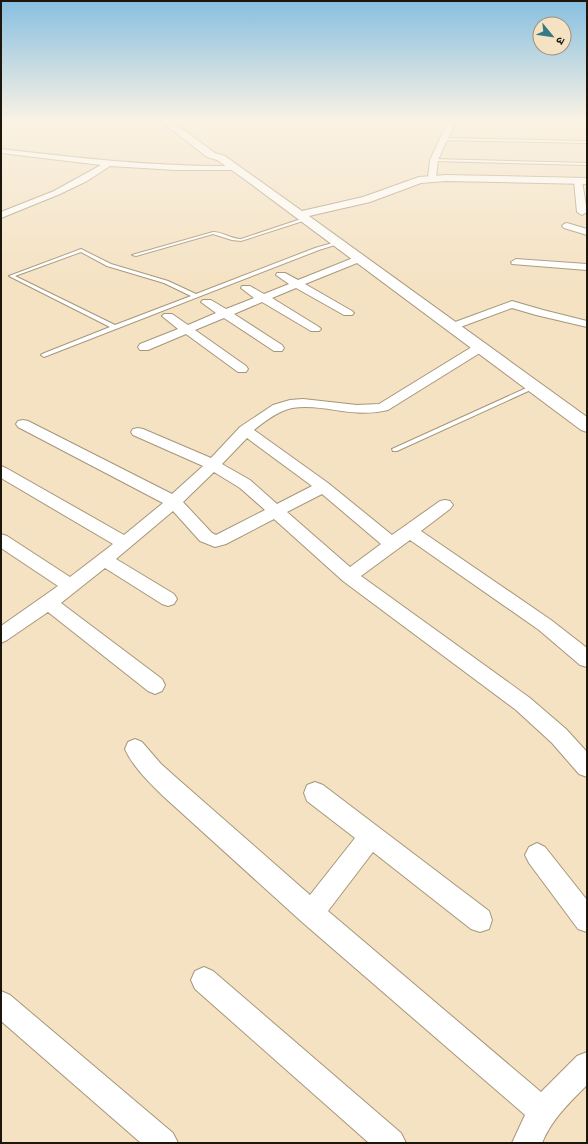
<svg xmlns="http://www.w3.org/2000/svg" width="588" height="1144" viewBox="0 0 588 1144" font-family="'Noto Serif','Noto Sans Devanagari',serif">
<rect width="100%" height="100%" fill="#f4e2c3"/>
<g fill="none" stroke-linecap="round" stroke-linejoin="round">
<g stroke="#a69679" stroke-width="2">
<path id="lane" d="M 443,138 L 587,141 L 587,143 L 442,140 Z
M 433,159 L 587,163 L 587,165 L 434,161 Z
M 304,218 L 306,219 L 306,220 L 241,241 L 232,240 L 213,234 L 136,256 L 132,255 L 213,232 C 223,232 231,239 241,239 Z
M 336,242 L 338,243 L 338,244 L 319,250 L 44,357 L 41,355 L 42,354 L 110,327 L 9,276 L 81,249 L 111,264 L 168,281 L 196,294 L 315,248 ZM 81,252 L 107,266 L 164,283 L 191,296 L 115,325 L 15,276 Z
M 533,385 L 535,386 L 535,388 L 397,451 L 393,451 L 392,449 Z"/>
</g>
<g stroke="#a69679" stroke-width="2">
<path id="street" d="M 449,119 L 457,119 L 438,160 L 436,178 L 435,180 L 429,180 L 428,178 L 430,160 Z
M 1,149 C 79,158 156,167 235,166 L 239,168 L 235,170 L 176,170 L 110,166 L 87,181 L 60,194 L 1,218 L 1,212 L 54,191 L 101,165 L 1,153 Z
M 578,178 L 582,181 L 587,212 L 582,215 L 577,212 L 574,181 Z
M 567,223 L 587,229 L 587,235 L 564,228 L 562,226 L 564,224 Z
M 358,256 L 363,259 L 362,261 L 305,284 L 352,311 L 354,313 L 352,315 L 344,315 L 296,288 L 272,298 L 319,327 L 321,329 L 319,331 L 311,331 L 262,302 L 234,314 L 282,345 L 284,348 L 282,351 L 274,351 L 224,318 L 195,330 L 246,366 L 248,369 L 246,372 L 238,372 L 186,334 L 148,350 L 140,350 L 138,347 L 140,344 L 178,329 L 162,316 L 164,314 L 172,314 L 188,325 L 216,313 L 201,302 L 203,300 L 211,300 L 226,309 L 254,298 L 241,288 L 242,286 L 250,286 L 264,294 L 289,284 L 276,275 L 277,273 L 285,273 L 298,280 Z
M 516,259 L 587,264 L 587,270 L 512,264 L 511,262 Z
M 512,301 L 543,310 L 587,321 L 587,327 L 536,315 L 512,308 L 455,329 L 447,329 L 445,327 L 447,325 Z
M 479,344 L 483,345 L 485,348 L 483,351 L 388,410 C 352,419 324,403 292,408 C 278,411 265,421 254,430 L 328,483 L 392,535 L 440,501 L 445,500 L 450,501 L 453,505 L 450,509 L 421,531 L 551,620 L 587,648 L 587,667 L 580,665 L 539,630 L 410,540 L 361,576 L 530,698 L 566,729 L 587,752 L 587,777 L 579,774 L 552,743 L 516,710 L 343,581 L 274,519 L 226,544 L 215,547 L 200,541 L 173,511 L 116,559 L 174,594 L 177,599 L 174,604 L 168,606 L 162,604 L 105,568 L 61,603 L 162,679 L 165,685 L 162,691 L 155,694 L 148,691 L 48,612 L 7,640 L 1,643 L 1,626 L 58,586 L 1,548 L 1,534 L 7,536 L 70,577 L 113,544 L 1,478 L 1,466 L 6,468 L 124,535 L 163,503 L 18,427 L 16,424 L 18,421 L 23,420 L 28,421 L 172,494 L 203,466 L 133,435 L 131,432 L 133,429 L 138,428 L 143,429 L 211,458 L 240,427 L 273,405 L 290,400 L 303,399 L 357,405 L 379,404 L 475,345 ZM 247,438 L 312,486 L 277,504 L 250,480 L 222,464 ZM 214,472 L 240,488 L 265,510 L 216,535 L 212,533 L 183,502 ZM 322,494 L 381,544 L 350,567 L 287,512 Z
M 135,739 L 142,742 L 161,764 L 179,780 L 310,895 L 355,838 L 307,801 L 304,793 L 307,785 L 315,782 L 323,785 L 489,911 L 492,920 L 489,929 L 480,932 L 471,929 L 373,852 L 328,911 L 541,1092 L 577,1056 L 587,1052 L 587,1085 C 570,1102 551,1120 542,1143 L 512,1143 L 525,1115 L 302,922 L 163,796 C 149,782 133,767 125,749 L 128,742 Z
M 537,843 L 545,847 L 587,900 L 587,932 L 578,929 L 529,863 L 525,855 L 529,847 Z
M 204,967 L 213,971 L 401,1133 L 406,1143 L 369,1143 L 195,989 L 191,980 L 195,971 Z
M 1,991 L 10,995 L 173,1133 L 178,1143 L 141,1143 L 1,1021 Z"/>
</g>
<g stroke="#a69679" stroke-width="2">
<path id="secondary" d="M 158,119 L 169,119 L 215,153 L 225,156 L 302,211 L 363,197 L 419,177 L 446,175 L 587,178 L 587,184 L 446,181 L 421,183 L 370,202 L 309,216 L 587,417 L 587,432 L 581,430 L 247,181 L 217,160 L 207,157 Z"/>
</g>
<use href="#lane" fill="#fff" fill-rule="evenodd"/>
<use href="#street" fill="#fff" fill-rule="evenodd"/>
<use href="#secondary" fill="#fff" fill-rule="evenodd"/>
</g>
<linearGradient id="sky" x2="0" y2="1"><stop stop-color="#87bfe0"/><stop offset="0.43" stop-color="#faf2e4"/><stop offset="1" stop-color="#faf2e4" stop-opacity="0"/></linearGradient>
<rect width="588" height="279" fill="url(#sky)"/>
<rect width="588" height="1144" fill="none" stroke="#1c160b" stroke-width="4"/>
<g transform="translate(552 36) rotate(119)"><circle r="19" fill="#f4e2c3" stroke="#9e9079"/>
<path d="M0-3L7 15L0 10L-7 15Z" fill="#347b86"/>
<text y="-6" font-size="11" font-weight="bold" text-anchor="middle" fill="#1c160b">उ</text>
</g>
</svg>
